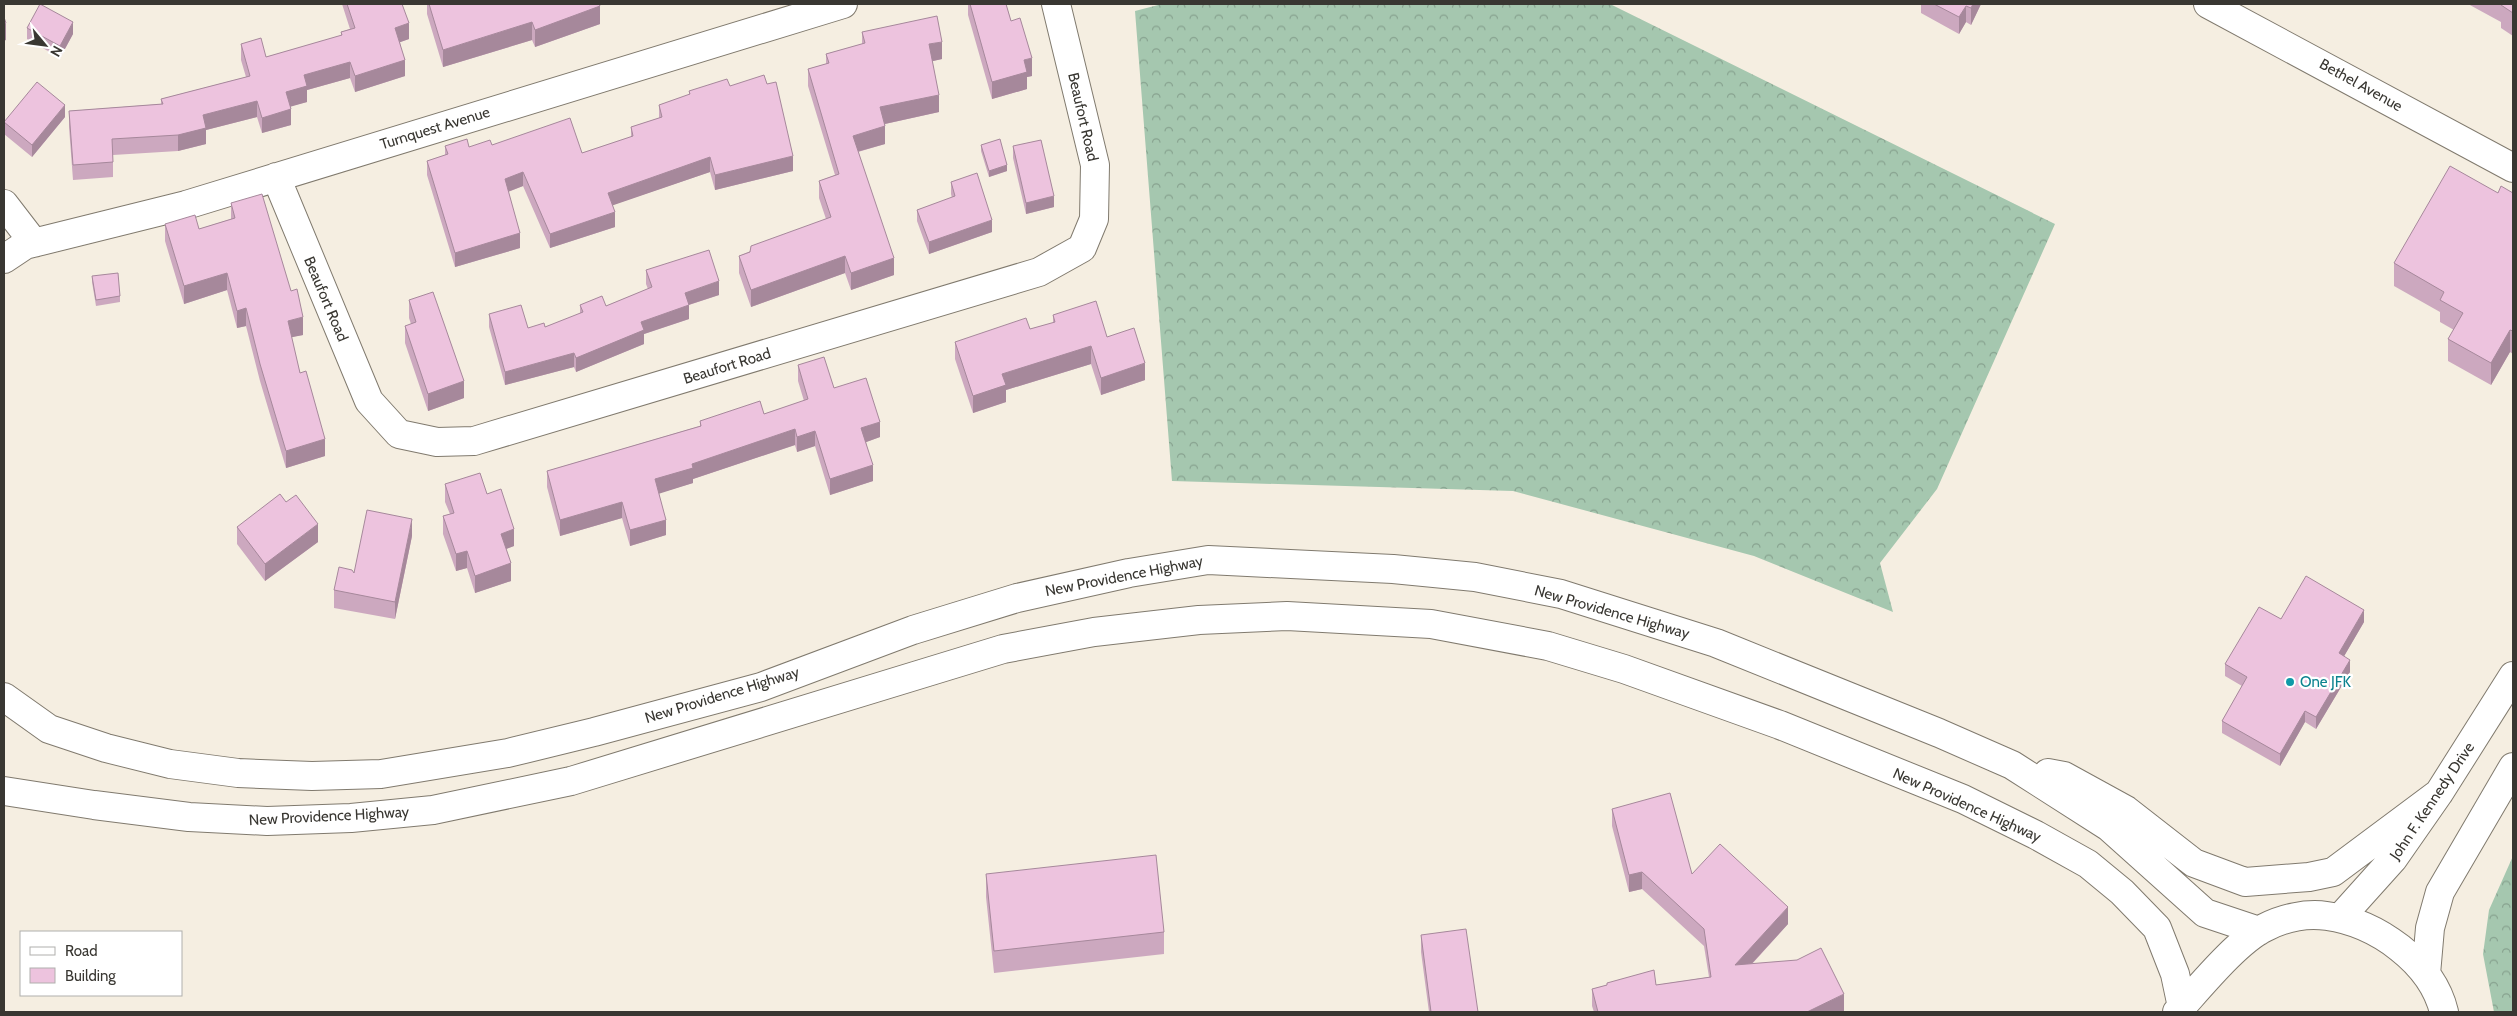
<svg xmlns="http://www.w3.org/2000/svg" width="2517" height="1016" viewBox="0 0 2517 1016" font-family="Cabin,sans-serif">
<defs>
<pattern id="forest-crowns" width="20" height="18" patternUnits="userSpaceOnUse" patternTransform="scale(1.25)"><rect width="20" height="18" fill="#a5c7af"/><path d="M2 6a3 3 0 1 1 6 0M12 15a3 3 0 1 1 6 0" fill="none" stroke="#87a28f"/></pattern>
</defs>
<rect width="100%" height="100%" fill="#f5eee1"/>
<path fill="url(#forest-crowns)" d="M 1162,4 L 1610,4 L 2055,224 L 1937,489 L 1880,563 L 1893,612 L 1754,556 L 1513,491 L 1172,481 L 1135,11 Z
M 2513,856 L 2513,1012 L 2494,1012 L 2483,954 L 2489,910 Z"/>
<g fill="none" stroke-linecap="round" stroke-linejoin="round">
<g stroke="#807a6e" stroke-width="30">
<path id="street" d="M 2208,4 L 2513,168
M 276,177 L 369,401 L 399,434 L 437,442 L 474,441 L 1039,272 L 1082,248 L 1094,219 L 1095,165 L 1056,4
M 4,204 L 34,243
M 4,259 L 25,245 L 186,205 L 843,4"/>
</g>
<g stroke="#807a6e" stroke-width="30">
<path id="highway" d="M 4,697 L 49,729 L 106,748 L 170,764 L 238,773 L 312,776 L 381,774 L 508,753 L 594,732 L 761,687 L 913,630 L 1017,598 L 1129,573 L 1208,560 L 1393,569 L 1475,577 L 1561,594 L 1716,643 L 1939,733 L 2012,765 L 2109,827 L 2205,913 L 2259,931
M 2048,773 L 2064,776 L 2126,810 L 2194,863 L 2245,882 L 2309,877 L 2333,872 L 2439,793
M 4,791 L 94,805 L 189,817 L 267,821 L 351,818 L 433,810 L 571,781 L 1003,649 L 1094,632 L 1199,620 L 1287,616 L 1431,624 L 1548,646 L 1624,669 L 1780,725 L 1963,799 L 2036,835 L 2088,864 L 2122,892 L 2157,928 L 2175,974 L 2182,1007
M 2340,918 L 2393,859 L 2439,793 L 2513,676
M 2426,974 L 2430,928 L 2440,892 L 2513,767
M 2177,1012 C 2199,988 2236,942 2264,928 C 2283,918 2306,913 2327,916 C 2377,923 2432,962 2444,1012"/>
</g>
<use href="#street" stroke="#fff" stroke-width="28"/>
<use href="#highway" stroke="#fff" stroke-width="28"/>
</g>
<path fill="#cca8bf" d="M 342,4 L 402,4 L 409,39 L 400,42 L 405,76 L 355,92 L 350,78 L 307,90 L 307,102 L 291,106 L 291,125 L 262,133 L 257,117 L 206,130 L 206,144 L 178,151 L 113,155 L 113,177 L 73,180 L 69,127 L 69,111 L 161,104 L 161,99 L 246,77 L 241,60 L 241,44 L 266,57 L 341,36 L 341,32 L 350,29 Z
M 427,4 L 599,4 L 600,24 L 535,47 L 532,40 L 443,67 L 427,14 Z
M 968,4 L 1006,4 L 1011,21 L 1032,76 L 1027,77 L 1027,89 L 992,99 L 968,15 Z
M 1921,4 L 1981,4 L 1971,25 L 1966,22 L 1959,34 L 1921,13 Z
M 2468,4 L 2513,4 L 2513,36 L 2501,28 L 2501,22 Z
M 27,28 L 73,34 L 60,58 L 27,39 Z
M 862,32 L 942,59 L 932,61 L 939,112 L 885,124 L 885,144 L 858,152 L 894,275 L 851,290 L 845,273 L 751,307 L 739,273 L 739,256 L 826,219 L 819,198 L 819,181 L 835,175 L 808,86 L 808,69 L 826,64 L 826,54 L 862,44 Z
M 730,86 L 793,171 L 715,190 L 710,172 L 612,205 L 615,227 L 550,248 L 523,186 L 508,192 L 520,248 L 455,267 L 427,175 L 427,161 L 445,155 L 445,146 L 469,147 L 492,145 L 582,153 L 631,137 L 631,127 L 659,118 L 659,105 L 689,95 L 689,91 Z
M 65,117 L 32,157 L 4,134 L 4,122 Z
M 981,145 L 1007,171 L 989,177 L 981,151 Z
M 1013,146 L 1054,207 L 1026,214 L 1013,158 Z
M 951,182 L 992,232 L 929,254 L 917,221 L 917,210 L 952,198 L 951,194 Z
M 2498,193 L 2513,193 L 2513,354 L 2510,352 L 2491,385 L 2448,361 L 2448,339 L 2454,330 L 2440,322 L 2440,312 L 2394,286 L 2394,263 Z
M 231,203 L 303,335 L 291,337 L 300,373 L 325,456 L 286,468 L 260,381 L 246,326 L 237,328 L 227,290 L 184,304 L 165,241 L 165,224 L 199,229 L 231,219 Z
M 646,270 L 719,295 L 689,305 L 689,319 L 644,334 L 644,344 L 576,372 L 574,367 L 505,385 L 489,327 L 489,314 L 528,328 L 545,327 L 580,314 L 580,305 L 606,306 L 648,289 L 646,284 Z
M 92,276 L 120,296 L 120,302 L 96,306 L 92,282 Z
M 409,300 L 464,398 L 428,411 L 405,343 L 405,326 L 411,324 L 409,318 Z
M 1053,315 L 1107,337 L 1145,380 L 1101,395 L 1091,364 L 1006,390 L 1006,402 L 973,413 L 955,359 L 955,342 L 1030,329 L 1053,323 Z
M 798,365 L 834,388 L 880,437 L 866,442 L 873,481 L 830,495 L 815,446 L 797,452 L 795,445 L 693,479 L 693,483 L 659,493 L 666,535 L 630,546 L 622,518 L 560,536 L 547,487 L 547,471 L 700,426 L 700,421 L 764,414 L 804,401 L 798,381 Z
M 445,484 L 487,494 L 514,546 L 506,549 L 511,581 L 475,593 L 467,568 L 456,571 L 443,534 L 443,516 L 450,514 L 445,502 Z
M 237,527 L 318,542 L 265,581 L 237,544 Z
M 412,536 L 395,619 L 334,608 L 334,590 L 354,573 Z
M 2281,619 L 2364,622 L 2344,656 L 2350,672 L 2316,729 L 2305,722 L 2280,766 L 2222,733 L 2222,721 L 2242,686 L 2225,676 L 2225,664 Z
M 1612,809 L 1692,874 L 1788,924 L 1752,964 L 1844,1011 L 1841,1012 L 1594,1012 L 1592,1006 L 1592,989 L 1607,985 L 1607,983 L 1656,985 L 1709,977 L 1704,946 L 1642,889 L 1629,892 L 1612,826 Z
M 986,874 L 1164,932 L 1164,954 L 994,973 L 986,897 Z
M 1421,935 L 1478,1012 L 1429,1012 L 1421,952 Z"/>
<path fill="#a6889b" d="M 1973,4 L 1981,4 L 1971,25 L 1971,8 Z
M 600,6 L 600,24 L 535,47 L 535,30 Z
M 1966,6 L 1966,22 L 1959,34 L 1959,17 Z
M 73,22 L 73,34 L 60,58 L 60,46 Z
M 532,22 L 532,40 L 443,67 L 443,50 Z
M 6,23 L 6,40 L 4,41 L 4,24 Z
M 409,23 L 409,39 L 395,44 L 395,28 Z
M 942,42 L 942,59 L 929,62 L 929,44 Z
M 1032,58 L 1032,76 L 1027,77 L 1027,89 L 992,99 L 992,82 L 1024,60 Z
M 405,60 L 405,76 L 355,92 L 355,76 Z
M 350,62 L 350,78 L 307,90 L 307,102 L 286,108 L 286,92 L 304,75 Z
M 939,95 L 939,112 L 880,125 L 880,107 Z
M 257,101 L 257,117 L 206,130 L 206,144 L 178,151 L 178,135 L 203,115 Z
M 65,105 L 65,117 L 32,157 L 32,145 Z
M 291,109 L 291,125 L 262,133 L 262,118 Z
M 885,126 L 885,144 L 853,153 L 853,136 Z
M 793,156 L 793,171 L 715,190 L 715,175 Z
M 710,157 L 710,172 L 608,207 L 608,193 Z
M 1007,165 L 1007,171 L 989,177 L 989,171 Z
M 523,172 L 523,186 L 505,193 L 505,179 Z
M 1054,196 L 1054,207 L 1026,214 L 1026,203 Z
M 615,212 L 615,227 L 550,248 L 550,234 Z
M 992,220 L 992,232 L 929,254 L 929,242 Z
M 520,233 L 520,248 L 455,267 L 455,253 Z
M 845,256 L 845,273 L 751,307 L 751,290 Z
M 894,258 L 894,275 L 851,290 L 851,273 Z
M 227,273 L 227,290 L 184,304 L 184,286 Z
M 719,281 L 719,295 L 685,306 L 685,293 Z
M 689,305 L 689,319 L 644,334 L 644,344 L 576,372 L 576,358 L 641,322 Z
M 246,308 L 246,326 L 237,328 L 237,311 Z
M 303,317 L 303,335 L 288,338 L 288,321 Z
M 2510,330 L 2510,352 L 2491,385 L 2491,363 Z
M 1091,346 L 1091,364 L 1006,390 L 1006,402 L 973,413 L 973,396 L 1002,374 Z
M 574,353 L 574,367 L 505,385 L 505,372 Z
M 1145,363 L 1145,380 L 1101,395 L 1101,378 Z
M 464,381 L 464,398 L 428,411 L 428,394 Z
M 880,422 L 880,437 L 861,444 L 861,428 Z
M 795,429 L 795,445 L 693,479 L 693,483 L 655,495 L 655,479 L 692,464 Z
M 815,431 L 815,446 L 797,452 L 797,437 Z
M 325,439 L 325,456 L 286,468 L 286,451 Z
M 873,465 L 873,481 L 830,495 L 830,479 Z
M 622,502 L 622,518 L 560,536 L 560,520 Z
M 412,519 L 412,536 L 395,619 L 395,602 Z
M 666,520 L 666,535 L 630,546 L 630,530 Z
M 318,524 L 318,542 L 265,581 L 265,564 Z
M 514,529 L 514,546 L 501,551 L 501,534 Z
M 467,551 L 467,568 L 456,571 L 456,554 Z
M 511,563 L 511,581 L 475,593 L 475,576 Z
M 2364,610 L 2364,622 L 2339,665 L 2339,653 Z
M 2350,660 L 2350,672 L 2316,729 L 2316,717 Z
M 2305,711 L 2305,722 L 2280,766 L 2280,754 Z
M 1642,872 L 1642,889 L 1629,892 L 1629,875 Z
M 1788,907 L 1788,924 L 1735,982 L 1735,965 Z
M 1844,994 L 1844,1011 L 1841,1012 L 1807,1012 Z"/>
<path fill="#edc3de" stroke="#a6889b" d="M 40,4 L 73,22 L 60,46 L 27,28 Z
M 347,4 L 402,4 L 409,23 L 395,28 L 405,60 L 355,76 L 350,62 L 304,75 L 307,86 L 286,92 L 291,109 L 262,118 L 257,101 L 203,115 L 206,128 L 178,135 L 112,139 L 113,162 L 73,165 L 69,111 L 163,104 L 161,99 L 250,76 L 241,44 L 261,38 L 266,57 L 342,35 L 341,32 L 355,28 Z
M 429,4 L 599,4 L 600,6 L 535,30 L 532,22 L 443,50 Z
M 970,4 L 1006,4 L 1011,21 L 1020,18 L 1032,58 L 1024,60 L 1027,72 L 992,82 Z
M 1934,4 L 1973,4 L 1971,8 L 1966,6 L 1959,17 Z
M 2502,4 L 2513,4 L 2513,13 L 2501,5 Z
M 937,16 L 942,42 L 929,44 L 939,95 L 880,107 L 885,126 L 853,136 L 894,258 L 851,273 L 845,256 L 751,290 L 739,256 L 750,252 L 751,246 L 831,217 L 819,181 L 839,174 L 808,69 L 829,63 L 826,54 L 865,43 L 862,32 Z
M 4,17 L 6,23 L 4,24 Z
M 764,75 L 767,84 L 776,82 L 793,156 L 715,175 L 710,157 L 608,193 L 615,212 L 550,234 L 523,172 L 505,179 L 520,233 L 455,253 L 427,161 L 448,154 L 445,146 L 467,139 L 469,147 L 490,140 L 492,145 L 570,118 L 582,153 L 633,136 L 631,127 L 662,117 L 659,105 L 690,94 L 689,91 L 727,79 L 730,86 Z
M 37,82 L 65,105 L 32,145 L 4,122 Z
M 1000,139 L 1007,165 L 989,171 L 981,145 Z
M 1041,140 L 1054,196 L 1026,203 L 1013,146 Z
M 2450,166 L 2498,193 L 2501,186 L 2513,193 L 2513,331 L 2510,330 L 2491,363 L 2448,339 L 2463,313 L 2440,300 L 2444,292 L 2394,263 Z
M 977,173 L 992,220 L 929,242 L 917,210 L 955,196 L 951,182 Z
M 262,194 L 291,291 L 297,289 L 303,317 L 288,321 L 300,373 L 306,371 L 325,439 L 286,451 L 260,364 L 246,308 L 237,311 L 227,273 L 184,286 L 165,224 L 195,215 L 199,229 L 235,218 L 231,203 Z
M 709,250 L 719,281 L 685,293 L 689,305 L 641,322 L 644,330 L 576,358 L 574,353 L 505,372 L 489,314 L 521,305 L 528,328 L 544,323 L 545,327 L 583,312 L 580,305 L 602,296 L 606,306 L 652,287 L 646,270 Z
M 118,273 L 120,296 L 96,300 L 92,276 Z
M 433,292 L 464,381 L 428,394 L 405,326 L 416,322 L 409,300 Z
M 1096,301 L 1107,337 L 1134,328 L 1145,363 L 1101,378 L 1091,346 L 1002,374 L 1006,385 L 973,396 L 955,342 L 1026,318 L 1030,329 L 1055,322 L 1053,315 Z
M 824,357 L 834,388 L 866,378 L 880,422 L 861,428 L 873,465 L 830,479 L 815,431 L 797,437 L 795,429 L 692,464 L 693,468 L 655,479 L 666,520 L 630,530 L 622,502 L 560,520 L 547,471 L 701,426 L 700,421 L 760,401 L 764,414 L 808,399 L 798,365 Z
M 480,473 L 487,494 L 501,489 L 514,529 L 501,534 L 511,563 L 475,576 L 467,551 L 456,554 L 443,516 L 454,513 L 445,484 Z
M 280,494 L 286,502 L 296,495 L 318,524 L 265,564 L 237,527 Z
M 367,510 L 412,519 L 395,602 L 334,590 L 339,567 L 352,570 L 354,573 Z
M 2306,576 L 2364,610 L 2339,653 L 2350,660 L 2316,717 L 2305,711 L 2280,754 L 2222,721 L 2247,677 L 2225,664 L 2259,607 L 2281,619 Z
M 1670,793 L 1692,874 L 1720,844 L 1788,907 L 1735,965 L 1797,960 L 1821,948 L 1844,994 L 1807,1012 L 1598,1012 L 1592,989 L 1607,985 L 1607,983 L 1654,970 L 1656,985 L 1711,977 L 1704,929 L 1642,872 L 1629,875 L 1612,809 Z
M 1156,855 L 1164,932 L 994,951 L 986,874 Z
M 1466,929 L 1478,1012 L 1431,1012 L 1421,935 Z"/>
<circle fill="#0f9aa8" stroke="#fff" stroke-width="2" cx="2290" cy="682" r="5"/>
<g text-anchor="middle" stroke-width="4.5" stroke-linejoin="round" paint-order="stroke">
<g font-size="15" fill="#393732" stroke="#fff">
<text transform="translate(2361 85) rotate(29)" y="5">Bethel Avenue</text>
<text transform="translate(1083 117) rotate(77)" y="5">Beaufort Road</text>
<text transform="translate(435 128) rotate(-17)" y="5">Turnquest Avenue</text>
<text transform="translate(326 299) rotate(67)" y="5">Beaufort Road</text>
<text transform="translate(727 366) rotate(-17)" y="5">Beaufort Road</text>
<text transform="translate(1124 576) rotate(-11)" y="5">New Providence Highway</text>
<text transform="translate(1612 612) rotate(16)" y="5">New Providence Highway</text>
<text transform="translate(722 695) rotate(-17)" y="5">New Providence Highway</text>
<text transform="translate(2432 801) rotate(-56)" y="5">John F. Kennedy Drive</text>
<text transform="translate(1967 805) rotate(24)" y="5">New Providence Highway</text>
<text transform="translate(329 816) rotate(-3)" y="5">New Providence Highway</text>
</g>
<g font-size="15" fill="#0d838f" stroke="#fff" text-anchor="start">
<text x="2300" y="687">One JFK</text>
</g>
</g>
<rect width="2517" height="1016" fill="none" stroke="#393732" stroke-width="10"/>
<rect x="20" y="931" width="162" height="65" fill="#ffffff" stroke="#b0afad"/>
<rect x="30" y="947" width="25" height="8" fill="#ffffff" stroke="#b0afad"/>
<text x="65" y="956" font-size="15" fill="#393732">Road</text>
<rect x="30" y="968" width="25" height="15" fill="#edc3de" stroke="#b0afad"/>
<text x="65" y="981" font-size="15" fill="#393732">Building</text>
<g transform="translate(45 45) rotate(119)" stroke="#ffffff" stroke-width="4" paint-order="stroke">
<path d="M0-4L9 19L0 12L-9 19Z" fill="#393732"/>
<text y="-8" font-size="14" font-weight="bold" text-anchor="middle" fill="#393732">N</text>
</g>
</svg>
